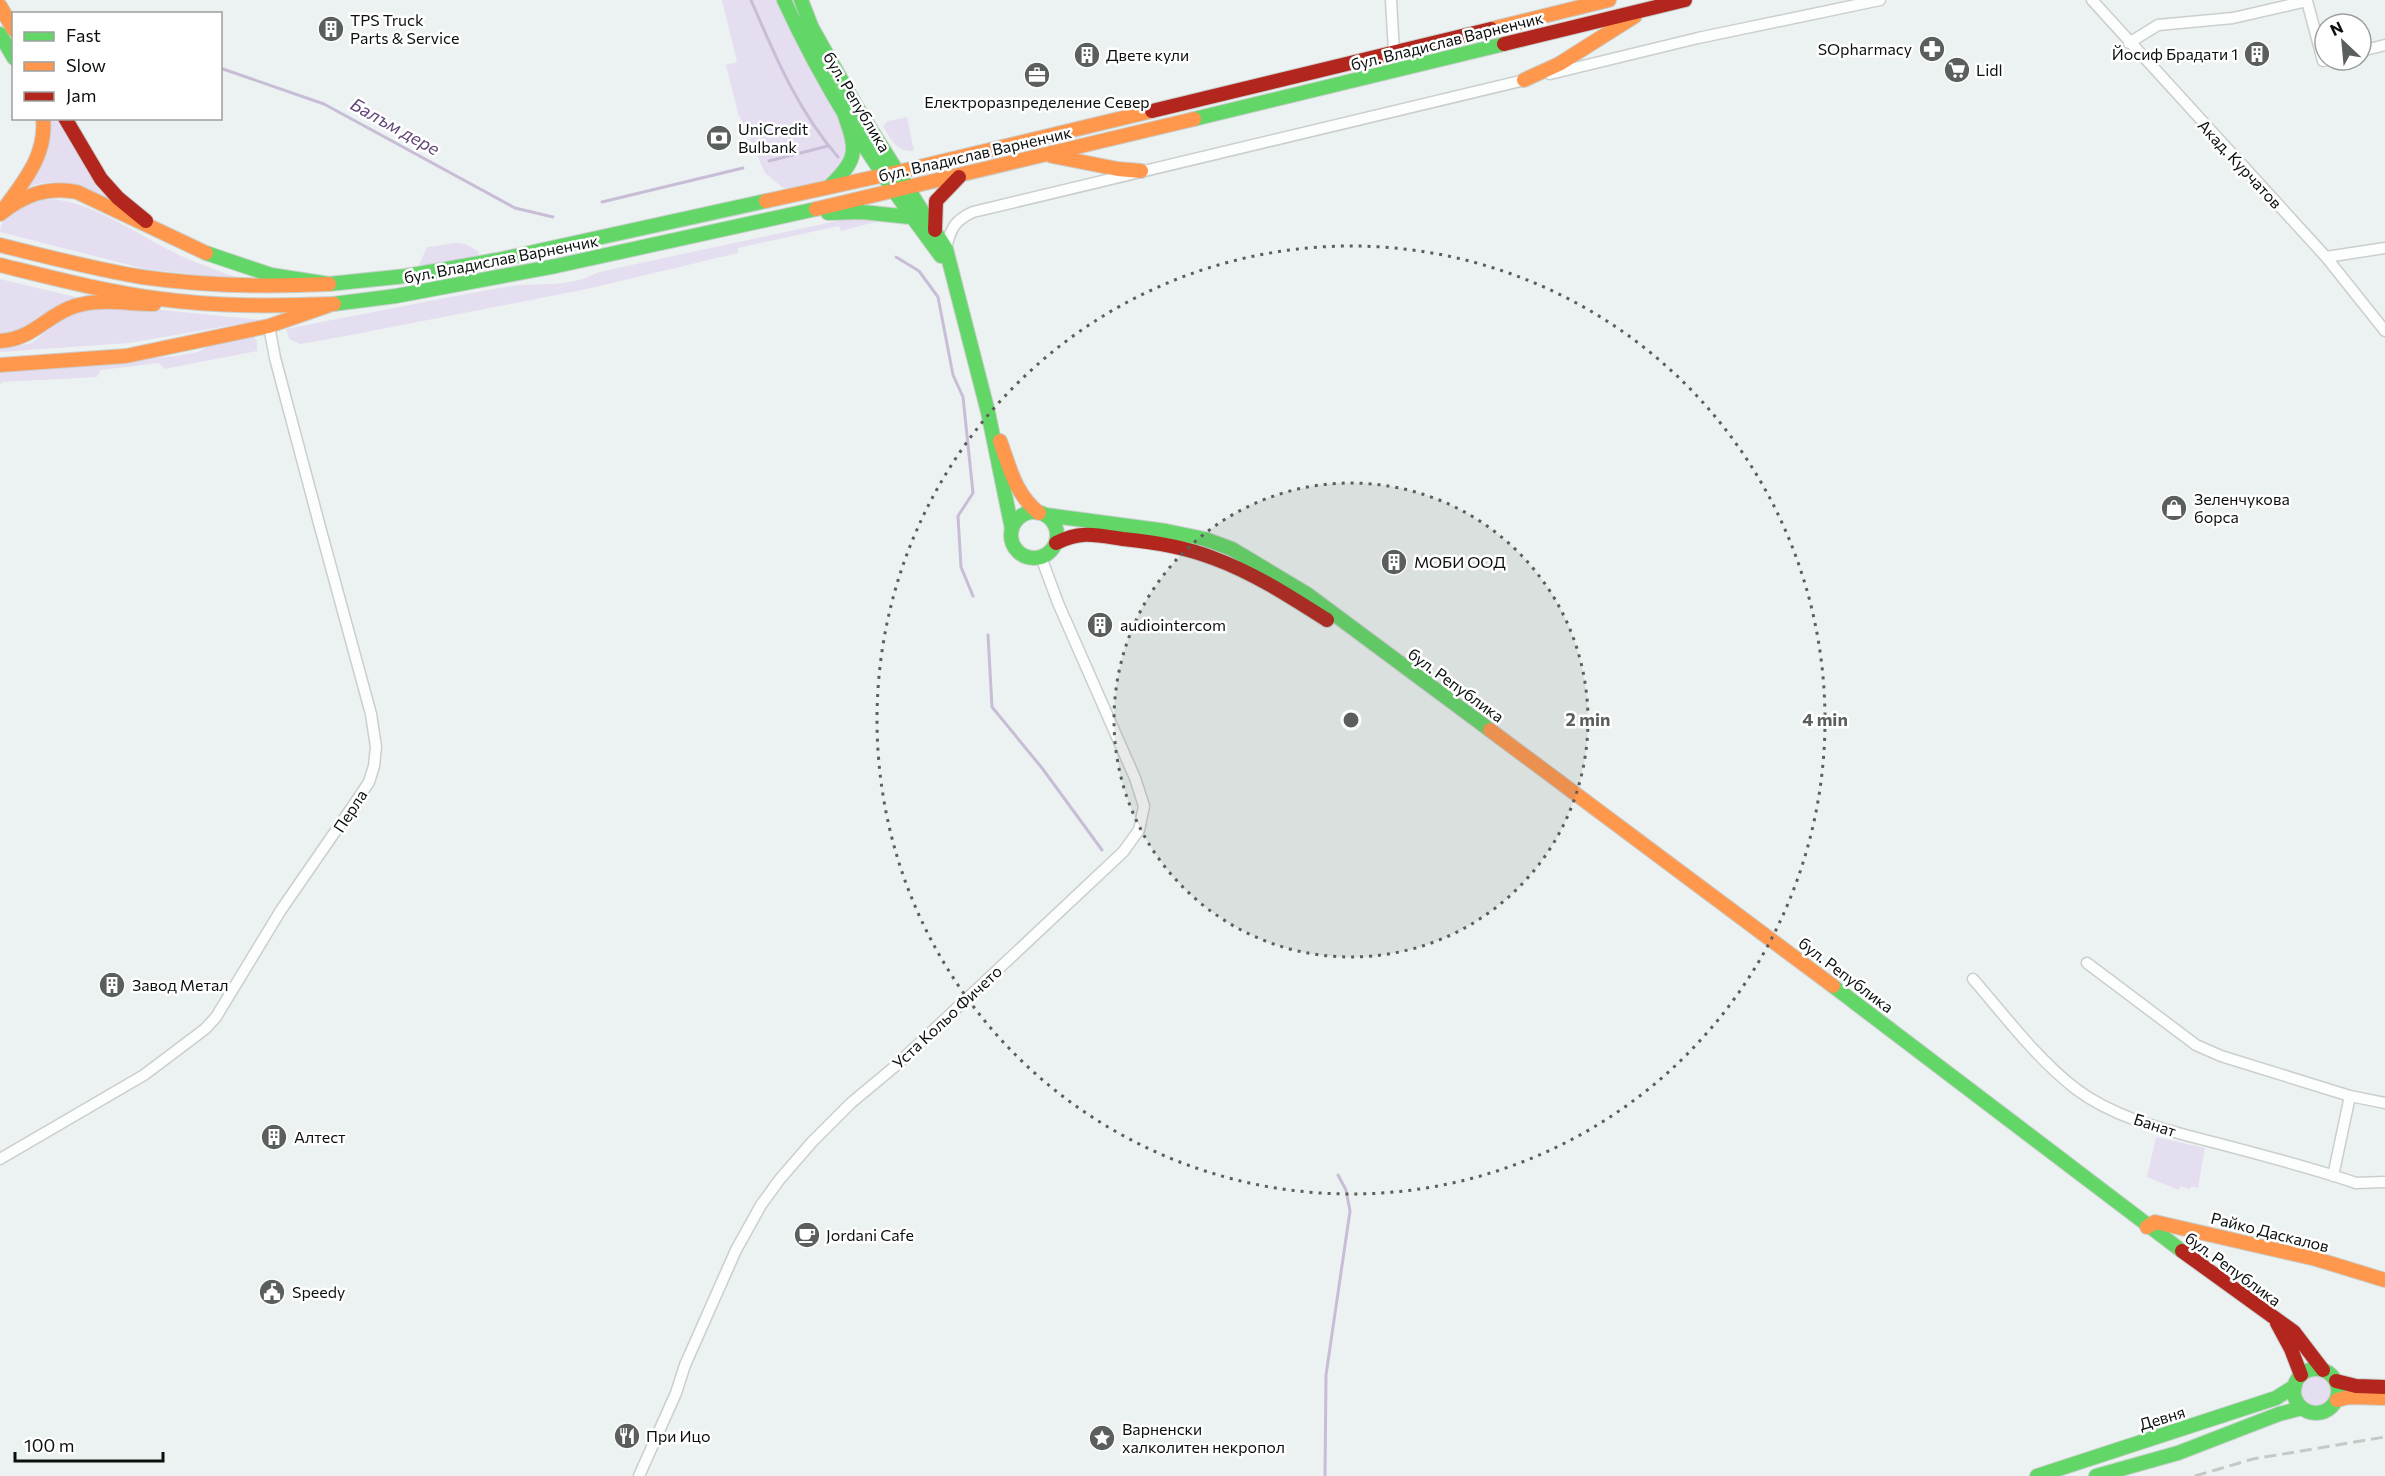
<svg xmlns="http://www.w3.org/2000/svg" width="2385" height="1476" viewBox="0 0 2385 1476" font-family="Commissioner,sans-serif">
<rect width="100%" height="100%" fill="#ecf2f1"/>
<path fill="#e5def0" d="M 722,0 L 802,0 L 884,150 L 871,157 L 847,119 L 849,168 L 811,190 L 783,188 L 765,173 L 738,113 L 726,65 L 737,62 Z
M 907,117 L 914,151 C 897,152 891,140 883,126 L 888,121 Z
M 48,119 L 58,119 L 127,213 C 87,193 66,170 21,190 Z
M 50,199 C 93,202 133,232 171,251 C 194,263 220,271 244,280 L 145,269 L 0,232 C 0,212 33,201 50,199 Z
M 850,218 L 879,221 L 841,231 L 839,226 L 738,248 L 738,253 L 587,289 L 351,335 L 300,344 L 289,339 L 286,329 C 359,315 432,300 505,287 C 541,281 563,290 599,272 Z
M 456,243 L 465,244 L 478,251 L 479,256 L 425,267 L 419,265 L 427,247 Z
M 0,279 L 80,298 L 22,334 L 0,334 Z
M 94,308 L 163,310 L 262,320 L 129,343 L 0,352 L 0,346 L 18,346 L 32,343 L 70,312 Z
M 253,336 L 257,341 L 257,351 L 164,369 L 159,363 L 101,370 L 97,377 L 2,382 L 0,385 L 0,373 L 175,356 L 198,352 L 211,345 Z
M 2156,1137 L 2205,1148 L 2198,1188 L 2191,1186 L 2190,1189 L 2180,1186 L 2179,1190 L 2147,1177 Z
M2302 1391a15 15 0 1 1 30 0a15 15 0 1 1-30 0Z"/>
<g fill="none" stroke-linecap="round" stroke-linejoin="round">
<path stroke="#c8bdd6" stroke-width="3" d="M 751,0 C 775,56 798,111 838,157
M 220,68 L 324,104 L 515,208 L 553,217
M 769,161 L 828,146
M 602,202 L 743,168
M 896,257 L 919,271 L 938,297 L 953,375 L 963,397 L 973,493 L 958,516 L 961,567 L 973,596
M 988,635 L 992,707 L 1042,768 L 1102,850
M 1325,1476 L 1326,1375 L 1350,1211 L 1346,1190 L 1338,1175"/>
<g stroke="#cacfce" stroke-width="13">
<path id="street" d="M 1391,0 L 1394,52
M 2092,0 L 2326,257 L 2385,331
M 2129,43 L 2158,25 L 2233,18 L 2307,1 L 2323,61 L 2328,60
M 2361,51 L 2385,45
M 1550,74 L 1698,38 L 1880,0
M 946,249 C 950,229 955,220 973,212 L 1529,79
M 2326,257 L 2385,248
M 2087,963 L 2196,1045 L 2221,1056 L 2350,1096 L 2385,1103
M 1973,979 C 2005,1016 2037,1059 2076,1089 C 2117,1120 2171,1131 2220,1144 C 2266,1156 2312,1168 2356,1183 L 2385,1182
M 0,1159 L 144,1075 L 205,1029 L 216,1017 L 281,910 L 357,800 L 369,782 L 374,766 L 376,747 L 371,714 L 320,527 L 275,358 L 269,326
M 2333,1176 L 2350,1096
M 639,1476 L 676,1393 L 685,1365 L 736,1250 L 761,1205 L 780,1179 L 812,1142 L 851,1103 L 893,1068 L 1123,852 L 1139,830 L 1144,806 L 1135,778 L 1058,603 L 1041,557"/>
</g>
<g stroke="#cacfce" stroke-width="16">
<path id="fast" d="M 784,0 C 826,92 880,175 941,256
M 801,0 L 812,28 L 856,106 L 946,249 L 988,412 L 1012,529
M 0,34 L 14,58
M 1194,119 L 1504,44
M 831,185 C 858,159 857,150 845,116
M 828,213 L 862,212 L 910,217
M 206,253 L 271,275 L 329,284 L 406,276 L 497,260 L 766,201
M 333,304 L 396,296 L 556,266 L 816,209
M1011 535a23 23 0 1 1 46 0a23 23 0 1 1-46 0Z
M 1046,515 L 1166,531 L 1205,539 L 1232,549 L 1307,594 L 1490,730
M 1833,986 L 2182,1251
M2294 1391a22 22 0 1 1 44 0a22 22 0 1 1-44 0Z
M 2037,1476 L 2276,1398 L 2295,1386
M 2096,1476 L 2178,1453 L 2279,1414 L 2302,1408"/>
</g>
<g stroke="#cacfce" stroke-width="16">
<path id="slow" d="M 0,6 L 14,30
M 1491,29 L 1609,0
M 1524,80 L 1559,64 L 1635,16
M 1052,156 L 1118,169 L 1141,171
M 766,201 L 898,172 L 1152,111
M 4,209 C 24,181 47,155 43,118
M 816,209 L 1194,119
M 0,214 C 24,195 47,186 77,192 L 206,253
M 0,245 C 47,257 94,269 142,277 C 204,286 267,287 329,284
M 0,265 C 53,278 106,292 161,299 C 218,307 276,306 334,304
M 0,341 C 34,339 46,315 75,306 C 100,298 128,304 154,304
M 0,365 L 126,356 L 269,326 L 333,304
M 1000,441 C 1010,468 1015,494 1039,513
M 1490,730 L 1833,986
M 2147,1227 L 2155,1222 L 2316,1259 L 2385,1280
M 2337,1400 L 2349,1397 L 2385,1398"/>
</g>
<g stroke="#cacfce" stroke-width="16">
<path id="jam" d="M 1504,44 L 1685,0
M 1152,111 L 1491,29
M 65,118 L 101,179 L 118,198 L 146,221
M 935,230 L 936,201 L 959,177
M 1056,543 C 1081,530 1097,535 1123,539 C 1154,542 1185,547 1213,558 C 1254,573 1291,597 1327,620
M 2182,1251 L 2294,1332 L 2323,1370
M 2277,1323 L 2291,1349 L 2301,1375
M 2336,1381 L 2356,1386 L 2385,1387"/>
</g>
<use href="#street" stroke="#fcfdfd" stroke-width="10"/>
<use href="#fast" stroke="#63d668" stroke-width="14"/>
<use href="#slow" stroke="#ff974d" stroke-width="14"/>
<use href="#jam" stroke="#b3261e" stroke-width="14"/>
<path stroke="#c6c8c7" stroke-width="3" stroke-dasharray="12 6" stroke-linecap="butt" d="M 2195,1476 L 2253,1459 L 2385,1437"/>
</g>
<circle cx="1351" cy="720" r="237" fill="#5a5f5d" fill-opacity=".12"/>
<g fill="none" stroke="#5a5f5d" stroke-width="3" stroke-dasharray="3 6">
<circle cx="1351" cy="720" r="237"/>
<circle cx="1351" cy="720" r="474"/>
</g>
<defs>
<g id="building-disc" transform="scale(1.35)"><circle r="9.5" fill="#5a5f5d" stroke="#fff"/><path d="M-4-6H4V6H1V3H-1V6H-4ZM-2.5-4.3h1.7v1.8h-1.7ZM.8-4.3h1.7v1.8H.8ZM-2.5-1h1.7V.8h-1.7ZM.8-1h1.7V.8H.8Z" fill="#fff"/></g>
<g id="pharmacy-disc" transform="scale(1.35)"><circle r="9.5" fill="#5a5f5d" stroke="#fff"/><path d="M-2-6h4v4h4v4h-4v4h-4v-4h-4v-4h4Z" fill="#fff"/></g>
<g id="supermarket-disc" transform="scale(1.35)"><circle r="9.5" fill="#5a5f5d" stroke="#fff"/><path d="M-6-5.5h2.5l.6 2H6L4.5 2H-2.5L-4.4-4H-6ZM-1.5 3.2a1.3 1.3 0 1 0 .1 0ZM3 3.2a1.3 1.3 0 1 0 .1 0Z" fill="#fff"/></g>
<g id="office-disc" transform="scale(1.35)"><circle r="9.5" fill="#5a5f5d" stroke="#fff"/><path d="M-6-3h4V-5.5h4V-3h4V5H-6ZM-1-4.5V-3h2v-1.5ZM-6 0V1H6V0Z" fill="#fff"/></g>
<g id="bank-disc" transform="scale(1.35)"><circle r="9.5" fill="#5a5f5d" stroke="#fff"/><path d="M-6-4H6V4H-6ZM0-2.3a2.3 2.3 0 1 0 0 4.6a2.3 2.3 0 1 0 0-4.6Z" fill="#fff"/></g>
<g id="shop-disc" transform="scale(1.35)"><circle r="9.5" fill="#5a5f5d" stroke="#fff"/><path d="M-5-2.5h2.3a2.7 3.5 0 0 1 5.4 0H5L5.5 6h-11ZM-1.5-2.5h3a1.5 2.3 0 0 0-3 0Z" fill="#fff"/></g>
<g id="cafe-disc" transform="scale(1.35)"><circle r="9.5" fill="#5a5f5d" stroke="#fff"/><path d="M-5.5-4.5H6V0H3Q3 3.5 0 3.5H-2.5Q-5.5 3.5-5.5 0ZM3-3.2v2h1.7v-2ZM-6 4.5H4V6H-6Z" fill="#fff"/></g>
<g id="civic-disc" transform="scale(1.35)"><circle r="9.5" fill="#5a5f5d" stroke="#fff"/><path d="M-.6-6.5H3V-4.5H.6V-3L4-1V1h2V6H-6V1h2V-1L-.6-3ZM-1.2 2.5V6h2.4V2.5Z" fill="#fff"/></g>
<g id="restaurant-disc" transform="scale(1.35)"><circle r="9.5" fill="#5a5f5d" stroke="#fff"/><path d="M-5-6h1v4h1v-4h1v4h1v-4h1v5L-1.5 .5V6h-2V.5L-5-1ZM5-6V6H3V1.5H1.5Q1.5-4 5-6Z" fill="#fff"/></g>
<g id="sight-disc" transform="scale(1.35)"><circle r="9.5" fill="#5a5f5d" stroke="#fff"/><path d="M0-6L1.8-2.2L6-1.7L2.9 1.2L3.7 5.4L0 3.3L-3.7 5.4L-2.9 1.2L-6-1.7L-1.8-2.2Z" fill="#fff"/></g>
</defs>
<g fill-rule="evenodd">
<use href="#building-disc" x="331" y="29"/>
<use href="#pharmacy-disc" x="1932" y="49"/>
<use href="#building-disc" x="2257" y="54"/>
<use href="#building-disc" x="1087" y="55"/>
<use href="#supermarket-disc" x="1957" y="70"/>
<use href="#office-disc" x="1037" y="75"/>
<use href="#bank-disc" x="719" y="138"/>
<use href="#shop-disc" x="2174" y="508"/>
<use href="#building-disc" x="1394" y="562"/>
<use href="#building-disc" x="1100" y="625"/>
<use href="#building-disc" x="112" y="985"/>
<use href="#building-disc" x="274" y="1137"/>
<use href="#cafe-disc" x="807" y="1235"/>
<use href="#civic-disc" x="272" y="1292"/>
<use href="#restaurant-disc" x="627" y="1436"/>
<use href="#sight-disc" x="1102" y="1438"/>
</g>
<g text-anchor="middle" stroke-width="5" stroke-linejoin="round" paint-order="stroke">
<g font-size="16" fill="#0b100e" stroke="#fff" text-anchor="start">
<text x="350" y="26">TPS Truck<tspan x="350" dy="18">Parts &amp; Service</tspan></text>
<text x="1912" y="55" text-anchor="end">SOpharmacy</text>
<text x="2238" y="60" text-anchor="end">Йосиф Брадати 1</text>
<text x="1106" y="61">Двете кули</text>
<text x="1976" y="76">Lidl</text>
<text x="1037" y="108" text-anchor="middle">Електроразпределение Север</text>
<text x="738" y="135">UniCredit<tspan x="738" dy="18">Bulbank</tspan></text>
<text x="2194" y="505">Зеленчукова<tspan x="2194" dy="18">борса</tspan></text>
<text x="1414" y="568">МОБИ ООД</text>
<text x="1120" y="631">audiointercom</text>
<text x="132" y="991">Завод Метал</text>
<text x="294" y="1143">Алтест</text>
<text x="826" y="1241">Jordani Cafe</text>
<text x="292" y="1298">Speedy</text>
<text x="1122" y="1435">Варненски<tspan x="1122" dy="18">халколитен некропол</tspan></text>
<text x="646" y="1442">При Ицо</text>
</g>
<g font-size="16" fill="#0b100e" stroke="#fff">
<text transform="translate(1447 41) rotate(-14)" y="6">бул. Владислав Варненчик</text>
<text transform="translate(857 102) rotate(59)" y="6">бул. Република</text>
<text transform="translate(975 154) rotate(-13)" y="6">бул. Владислав Варненчик</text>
<text transform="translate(2240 164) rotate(47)" y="6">Акад. Курчатов</text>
<text transform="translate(501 259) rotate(-11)" y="6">бул. Владислав Варненчик</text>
<text transform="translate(1456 685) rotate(36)" y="6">бул. Република</text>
<text transform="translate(350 811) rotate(-57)" y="6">Перла</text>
<text transform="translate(1846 975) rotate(37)" y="6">бул. Република</text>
<text transform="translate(947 1017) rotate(-43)" y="6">Уста Кольо Фичето</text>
<text transform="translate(2155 1125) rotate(18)" y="6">Банат</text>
<text transform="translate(2270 1232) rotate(14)" y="6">Райко Даскалов</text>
<text transform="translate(2233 1269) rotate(36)" y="6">бул. Република</text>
<text transform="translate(2162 1418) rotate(-17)" y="6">Девня</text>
</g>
<g font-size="18" font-style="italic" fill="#614677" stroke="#fff">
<text transform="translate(395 127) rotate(29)" y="6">Балъм дере</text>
</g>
</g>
<circle cx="1351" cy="720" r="9" fill="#5a5f5d" stroke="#fff" stroke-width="3"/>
<g font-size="18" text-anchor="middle" font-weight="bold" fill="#5a5f5d" stroke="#fff" stroke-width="5" stroke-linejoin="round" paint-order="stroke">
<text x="1588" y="726">2 min</text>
<text x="1825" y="726">4 min</text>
</g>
<rect x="12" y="12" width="210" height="108" fill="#ffffff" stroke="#9d9f9f" stroke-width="1.5"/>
<rect x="24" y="32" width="30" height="9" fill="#63d668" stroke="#9d9f9f" stroke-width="1.5"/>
<text x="66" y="42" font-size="18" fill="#0b100e">Fast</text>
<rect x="24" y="62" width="30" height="9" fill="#ff974d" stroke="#9d9f9f" stroke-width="1.5"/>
<text x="66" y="72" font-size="18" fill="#0b100e">Slow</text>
<rect x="24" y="92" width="30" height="9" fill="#b3261e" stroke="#9d9f9f" stroke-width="1.5"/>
<text x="66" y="102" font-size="18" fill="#0b100e">Jam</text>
<g transform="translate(2343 42) rotate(334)"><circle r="28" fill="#ffffff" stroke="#9d9f9f" stroke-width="1.5"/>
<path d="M0-4.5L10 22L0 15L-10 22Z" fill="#5a5f5d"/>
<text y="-9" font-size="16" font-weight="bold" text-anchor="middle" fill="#0b100e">N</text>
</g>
<path d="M15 1452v9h148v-9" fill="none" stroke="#0b100e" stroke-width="3"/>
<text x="24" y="1452" font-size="18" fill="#0b100e" stroke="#ffffff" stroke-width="4.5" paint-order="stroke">100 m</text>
</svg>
